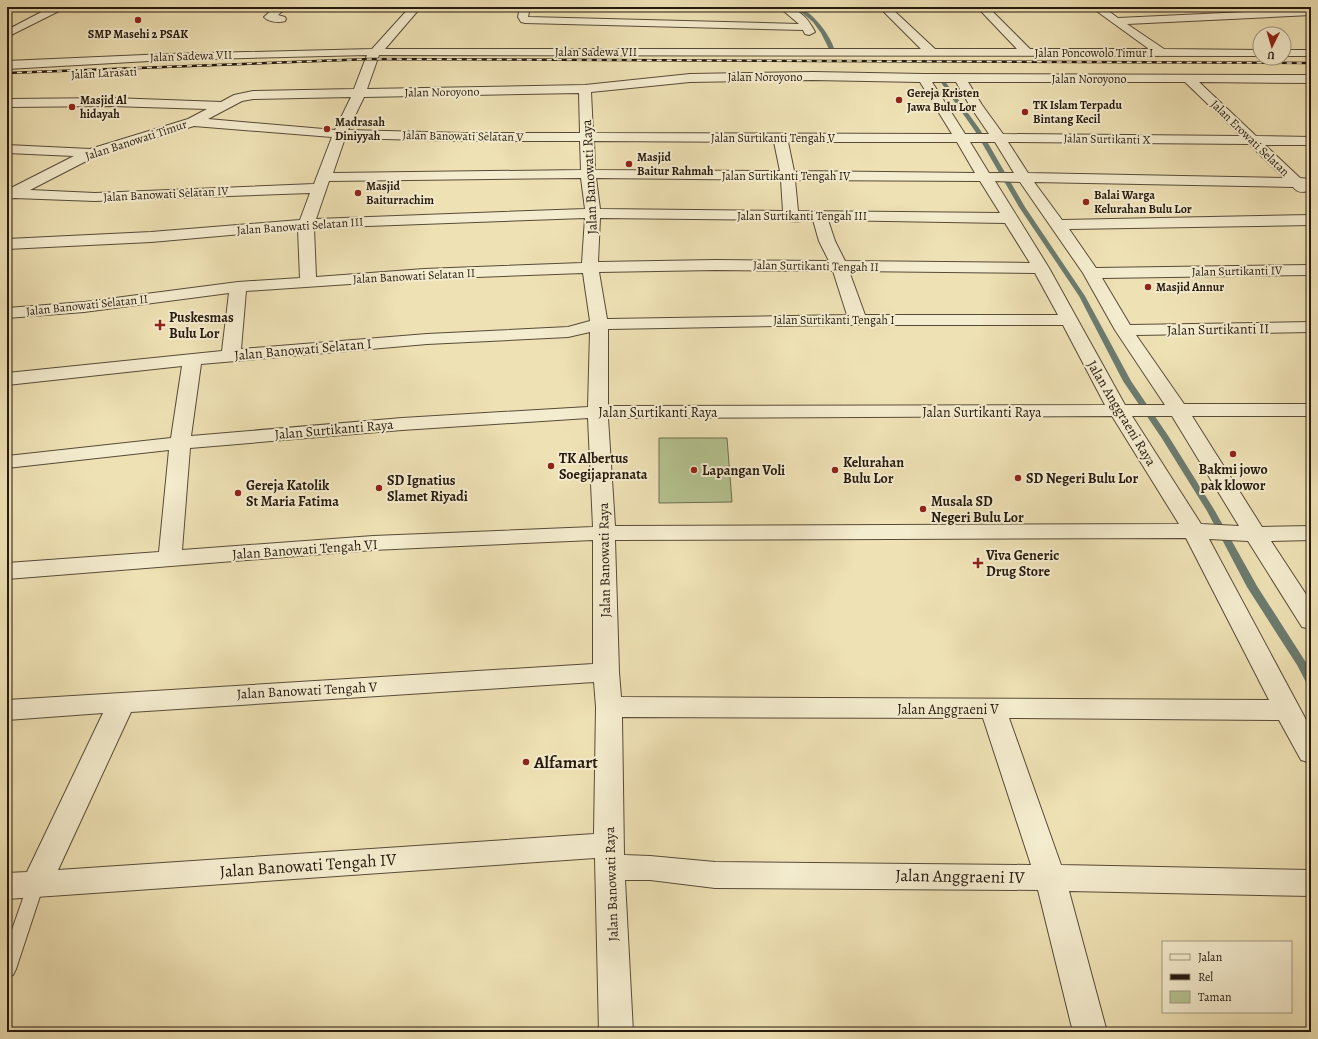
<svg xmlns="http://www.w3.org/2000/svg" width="1318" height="1039" viewBox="0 0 1318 1039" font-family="Alegreya,serif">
<rect width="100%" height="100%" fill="#eee1b4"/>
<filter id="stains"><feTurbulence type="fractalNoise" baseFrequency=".005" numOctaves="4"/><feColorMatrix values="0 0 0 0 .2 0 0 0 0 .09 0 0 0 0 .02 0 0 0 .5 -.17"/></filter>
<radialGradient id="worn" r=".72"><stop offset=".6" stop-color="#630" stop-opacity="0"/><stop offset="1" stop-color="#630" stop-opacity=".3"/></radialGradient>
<path fill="#b4c390" stroke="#6c6e50" d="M 659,438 L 727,438 L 732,502 L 659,503 Z"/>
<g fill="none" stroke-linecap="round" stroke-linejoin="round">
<path fill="#6b7b6f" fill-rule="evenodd" d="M 795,7 C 810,7 834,39 835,53 L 831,53 L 821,33 L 813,22 Z
M 940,80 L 944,80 L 981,131 L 1025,207 L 1085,296 L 1131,381 L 1169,437 L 1215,511 L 1257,586 L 1307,664 L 1311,671 L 1311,685 L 1307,684 L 1297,665 L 1247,587 L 1207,511 L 1161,437 L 1123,381 L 1079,296 L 1019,207 L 975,131 L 940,81 Z"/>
<g stroke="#574b38" stroke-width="2">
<path id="lane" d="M 36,877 L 42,879 L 44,884 L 16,969 L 13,975 L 7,977 L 7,944 L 28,884 L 30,879 Z"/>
</g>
<g stroke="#574b38" stroke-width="2">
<path id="street" d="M 51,7 L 64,7 L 63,9 L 7,37 L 7,30 Z
M 275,7 L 287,7 L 278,15 L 285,17 L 286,19 L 285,21 C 279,23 268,22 264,17 Z
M 410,7 L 421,7 L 385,49 L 921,49 L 879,7 L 890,7 L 935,49 L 1017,49 L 977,7 L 988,7 L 1030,49 L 1149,49 L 1091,7 L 1103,7 L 1118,18 L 1311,9 L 1311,15 L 1127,24 L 1164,49 L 1260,50 L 1260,56 L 379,55 L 367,89 L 585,85 L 690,74 L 813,72 L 924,74 L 1311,75 L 1311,83 L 1199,82 L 1256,136 L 1311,137 L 1311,145 L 1265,145 L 1300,178 L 1311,179 L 1311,187 L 1309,187 L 1307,191 C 1301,193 1297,192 1293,187 L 1034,182 L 1062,220 L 1311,215 L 1311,225 L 1069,229 L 1096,268 L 1311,265 L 1311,275 L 1102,278 L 1130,325 L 1311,322 L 1311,332 L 1136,335 L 1184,404 L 1311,404 L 1311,416 L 1192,416 L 1262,527 L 1311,526 L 1311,540 L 1271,541 L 1311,602 L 1311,629 L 1302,627 L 1248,541 L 1209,539 L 1311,729 L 1311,763 L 1301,760 L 1279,720 L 1009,718 L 1061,865 L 1311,870 L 1311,896 L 1069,891 L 1107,1032 L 1073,1032 L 1038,890 L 715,888 L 650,880 L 625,880 L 633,1032 L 599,1032 L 595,858 L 7,899 L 7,873 L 27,872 L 103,713 L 7,720 L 7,700 L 593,664 L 593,540 L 373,550 L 7,579 L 7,563 L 159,552 L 169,450 L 7,468 L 7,456 L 171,438 L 182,366 L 7,385 L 7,373 L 222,351 L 229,293 L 84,312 L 7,318 L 7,308 L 84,302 L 238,282 L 300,278 L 298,229 L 151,242 L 7,249 L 7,239 L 151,232 L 300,220 L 310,193 L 95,201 L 14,198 L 7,200 L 7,190 L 74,156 L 7,153 L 7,145 L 90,149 L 188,119 L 207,109 L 112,106 L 7,107 L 7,99 L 112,98 L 221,102 L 234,95 L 253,91 L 354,89 L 367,55 L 167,60 L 7,69 L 7,61 L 167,54 L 372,49 ZM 813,80 L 920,82 L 952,134 L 593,133 L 591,92 L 690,82 ZM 932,82 L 956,82 L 970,106 L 989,134 L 965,134 ZM 968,82 L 1185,82 L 1241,136 L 1003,134 L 982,105 ZM 579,93 L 580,133 L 464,133 L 348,130 L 364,97 ZM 351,97 L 335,130 L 208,119 L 242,101 L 253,99 ZM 194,126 L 332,137 L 314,184 L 95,193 L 30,190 L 96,156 ZM 345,138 L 464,141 L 580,141 L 581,170 L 333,173 ZM 594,141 L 774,142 L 780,171 L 595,170 ZM 788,142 L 957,142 L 975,173 L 794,171 ZM 970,142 L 995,142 L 1014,173 L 989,173 ZM 1008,142 L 1249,144 L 1284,178 L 1028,173 ZM 581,178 L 585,209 L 316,219 L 329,181 ZM 596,178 L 781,180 L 783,211 L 600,209 ZM 795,180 L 980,181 L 1000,213 L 798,211 ZM 995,181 L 1020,182 L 1083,273 L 1115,330 L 1165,405 L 1125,405 L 1049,268 ZM 585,218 L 582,263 L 424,269 L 316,277 L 314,228 ZM 600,218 L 785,220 C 793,223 804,220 813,220 L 819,241 L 829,261 L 716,260 L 598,262 ZM 828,220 L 1005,223 L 1030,263 L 845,261 L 835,241 ZM 716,270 L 833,271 L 847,315 L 607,319 L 599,272 ZM 849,271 L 1035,273 L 1058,315 L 865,315 ZM 583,273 L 590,321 L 568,327 L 427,334 L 241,349 L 246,291 L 424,279 ZM 834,325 L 1063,325 L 1105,405 L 608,406 L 608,329 ZM 590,332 L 588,407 L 402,418 L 191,436 L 201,364 L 427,344 L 568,337 ZM 1112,416 L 1179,524 L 615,526 L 608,418 ZM 1132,416 L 1172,416 L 1239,526 L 1201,524 ZM 588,418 L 593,527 L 373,536 L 182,550 L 190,448 L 402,430 ZM 1186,538 L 1269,700 L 621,697 L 619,672 L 615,540 ZM 594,682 L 596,707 L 594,834 L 58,870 L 131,712 ZM 622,717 L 983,718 L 1031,865 L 715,862 L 650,856 L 624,855 Z
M 520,7 L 530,7 L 528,17 L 799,24 L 779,7 C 797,7 807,16 815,32 L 809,35 L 805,34 L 803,30 L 525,23 L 521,22 L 518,17 Z
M 1284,50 L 1311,50 L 1311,56 L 1284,56 Z"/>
</g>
<use href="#lane" fill="#f4ecce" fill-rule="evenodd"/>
<use href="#street" fill="#f4ecce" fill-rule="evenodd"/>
<g stroke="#25190f" stroke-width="2.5">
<path id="rail" d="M 7,73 L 370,59 L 1311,63"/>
</g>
<use href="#rail" stroke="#f4ecce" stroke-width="1.5" stroke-dasharray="5" stroke-linecap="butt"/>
</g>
<g fill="#8f2418" stroke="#f4ecce" stroke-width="1.5">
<circle cx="138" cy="20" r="4"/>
<circle cx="899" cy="100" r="4"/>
<circle cx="72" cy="107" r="4"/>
<circle cx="1025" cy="112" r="4"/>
<circle cx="327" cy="129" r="4"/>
<circle cx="629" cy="164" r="4"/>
<circle cx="358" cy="193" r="4"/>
<circle cx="1086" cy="202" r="4"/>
<circle cx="1148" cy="287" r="4"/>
<path d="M158 319h4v4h4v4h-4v4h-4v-4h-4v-4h4z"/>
<circle cx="1233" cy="454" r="4"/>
<circle cx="551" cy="466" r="4"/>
<circle cx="694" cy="470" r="4"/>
<circle cx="835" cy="470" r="4"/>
<circle cx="1018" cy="478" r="4"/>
<circle cx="379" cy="488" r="4"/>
<circle cx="238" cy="493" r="4"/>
<circle cx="923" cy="509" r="4"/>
<path d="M976 557h4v4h4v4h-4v4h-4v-4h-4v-4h4z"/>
<circle cx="526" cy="762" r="4"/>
</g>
<g text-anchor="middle" stroke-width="4" stroke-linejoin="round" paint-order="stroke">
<g font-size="12" font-weight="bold" fill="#25190f" stroke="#f4ecce" text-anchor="start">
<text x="138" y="38" text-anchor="middle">SMP Masehi 2 PSAK</text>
<text x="907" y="97">Gereja Kristen<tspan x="907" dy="14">Jawa Bulu Lor</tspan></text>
<text x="80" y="104">Masjid Al<tspan x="80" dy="14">hidayah</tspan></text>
<text x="1033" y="109">TK Islam Terpadu<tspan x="1033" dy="14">Bintang Kecil</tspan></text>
<text x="335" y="126">Madrasah<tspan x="335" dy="14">Diniyyah</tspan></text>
<text x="637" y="161">Masjid<tspan x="637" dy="14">Baitur Rahmah</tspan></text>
<text x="366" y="190">Masjid<tspan x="366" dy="14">Baiturrachim</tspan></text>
<text x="1094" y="199">Balai Warga<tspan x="1094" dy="14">Kelurahan Bulu Lor</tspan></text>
<text x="1156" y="291">Masjid Annur</text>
</g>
<g font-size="12" fill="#25190f" stroke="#f4ecce">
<text x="596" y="56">Jalan Sadewa VII</text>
<text x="1094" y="57">Jalan Poncowolo Timur I</text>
<text transform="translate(191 56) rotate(-2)" y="4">Jalan Sadewa VII</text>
<text transform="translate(104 73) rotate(-3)" y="4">Jalan Larasati</text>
<text x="765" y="81">Jalan Noroyono</text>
<text x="1089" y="83">Jalan Noroyono</text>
<text transform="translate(442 92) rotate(-1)" y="4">Jalan Noroyono</text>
<text transform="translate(463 136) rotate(1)" y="4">Jalan Banowati Selatan V</text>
<text x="773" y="142">Jalan Surtikanti Tengah V</text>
<text transform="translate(1250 138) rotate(44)" y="4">Jalan Erowati Selatan</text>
<text transform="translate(1107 139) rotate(1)" y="4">Jalan Surtikanti X</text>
<text transform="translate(136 140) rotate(-18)" y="4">Jalan Banowati Timur</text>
<text x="786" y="180">Jalan Surtikanti Tengah IV</text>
<text transform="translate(166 194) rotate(-3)" y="4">Jalan Banowati Selatan IV</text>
<text x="802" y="220">Jalan Surtikanti Tengah III</text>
<text transform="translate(300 226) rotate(-4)" y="4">Jalan Banowati Selatan III</text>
<text transform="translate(816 266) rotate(1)" y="4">Jalan Surtikanti Tengah II</text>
<text transform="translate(1237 271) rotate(-1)" y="4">Jalan Surtikanti IV</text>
<text transform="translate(414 276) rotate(-3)" y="4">Jalan Banowati Selatan II</text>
<text transform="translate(87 305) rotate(-6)" y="4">Jalan Banowati Selatan II</text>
<text x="834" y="324">Jalan Surtikanti Tengah I</text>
</g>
<g font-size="14" fill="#25190f" stroke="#f4ecce">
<text transform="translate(589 177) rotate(-93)" y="5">Jalan Banowati Raya</text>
<text transform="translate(1218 329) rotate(-1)" y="5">Jalan Surtikanti II</text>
<text transform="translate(303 349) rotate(-5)" y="5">Jalan Banowati Selatan I</text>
<text x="658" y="417">Jalan Surtikanti Raya</text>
<text x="982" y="417">Jalan Surtikanti Raya</text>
<text transform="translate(1122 413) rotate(59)" y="5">Jalan Anggraeni Raya</text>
<text transform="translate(334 429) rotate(-5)" y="5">Jalan Surtikanti Raya</text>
<text transform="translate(305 549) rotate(-4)" y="5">Jalan Banowati Tengah VI</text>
<text transform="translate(604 560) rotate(-91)" y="5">Jalan Banowati Raya</text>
<text transform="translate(307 690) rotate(-3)" y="5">Jalan Banowati Tengah V</text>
<text x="948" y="714">Jalan Anggraeni V</text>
<text transform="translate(611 884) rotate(-92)" y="5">Jalan Banowati Raya</text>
</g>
<g font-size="14" font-weight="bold" fill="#25190f" stroke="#f4ecce" text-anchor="start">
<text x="169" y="322">Puskesmas<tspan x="169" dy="16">Bulu Lor</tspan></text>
<text x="559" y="463">TK Albertus<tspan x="559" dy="16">Soegijapranata</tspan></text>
<text x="843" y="467">Kelurahan<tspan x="843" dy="16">Bulu Lor</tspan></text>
<text x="1233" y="474" text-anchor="middle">Bakmi jowo<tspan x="1233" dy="16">pak klowor</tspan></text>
<text x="702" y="475">Lapangan Voli</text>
<text x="1026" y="483">SD Negeri Bulu Lor</text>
<text x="387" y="485">SD Ignatius<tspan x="387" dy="16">Slamet Riyadi</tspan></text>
<text x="246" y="490">Gereja Katolik<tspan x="246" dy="16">St Maria Fatima</tspan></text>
<text x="931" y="506">Musala SD<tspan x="931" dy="16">Negeri Bulu Lor</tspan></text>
<text x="986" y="560">Viva Generic<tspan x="986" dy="16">Drug Store</tspan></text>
</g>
<g font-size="17" font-weight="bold" fill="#25190f" stroke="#f4ecce" text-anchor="start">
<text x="534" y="768">Alfamart</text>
</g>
<g font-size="17" fill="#25190f" stroke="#f4ecce">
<text transform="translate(308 865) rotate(-4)" y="6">Jalan Banowati Tengah IV</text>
<text transform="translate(960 876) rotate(1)" y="6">Jalan Anggraeni IV</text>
</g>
</g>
<rect width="1318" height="1039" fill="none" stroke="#eee1b4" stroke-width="24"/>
<rect x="8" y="8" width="1302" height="1023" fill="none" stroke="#25190f" stroke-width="2"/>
<rect x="12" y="12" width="1294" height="1015" fill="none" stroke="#25190f"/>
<rect x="1162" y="941" width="130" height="72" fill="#f4ecce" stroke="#a19882"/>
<rect x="1170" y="954" width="20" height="6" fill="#f4ecce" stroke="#a19882"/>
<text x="1198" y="961" font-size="12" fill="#25190f">Jalan</text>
<rect x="1170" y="974" width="20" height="6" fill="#25190f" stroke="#a19882"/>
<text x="1198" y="981" font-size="12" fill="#25190f">Rel</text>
<rect x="1170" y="991" width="20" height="12" fill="#b4c390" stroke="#a19882"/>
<text x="1198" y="1001" font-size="12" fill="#25190f">Taman</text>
<g transform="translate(1272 46) rotate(185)"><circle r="19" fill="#f4ecce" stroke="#a19882"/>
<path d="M0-3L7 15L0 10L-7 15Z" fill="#8f2418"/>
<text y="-6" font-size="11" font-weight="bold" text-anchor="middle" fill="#25190f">U</text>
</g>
<rect width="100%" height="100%" filter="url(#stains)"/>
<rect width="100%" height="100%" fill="url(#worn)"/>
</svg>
